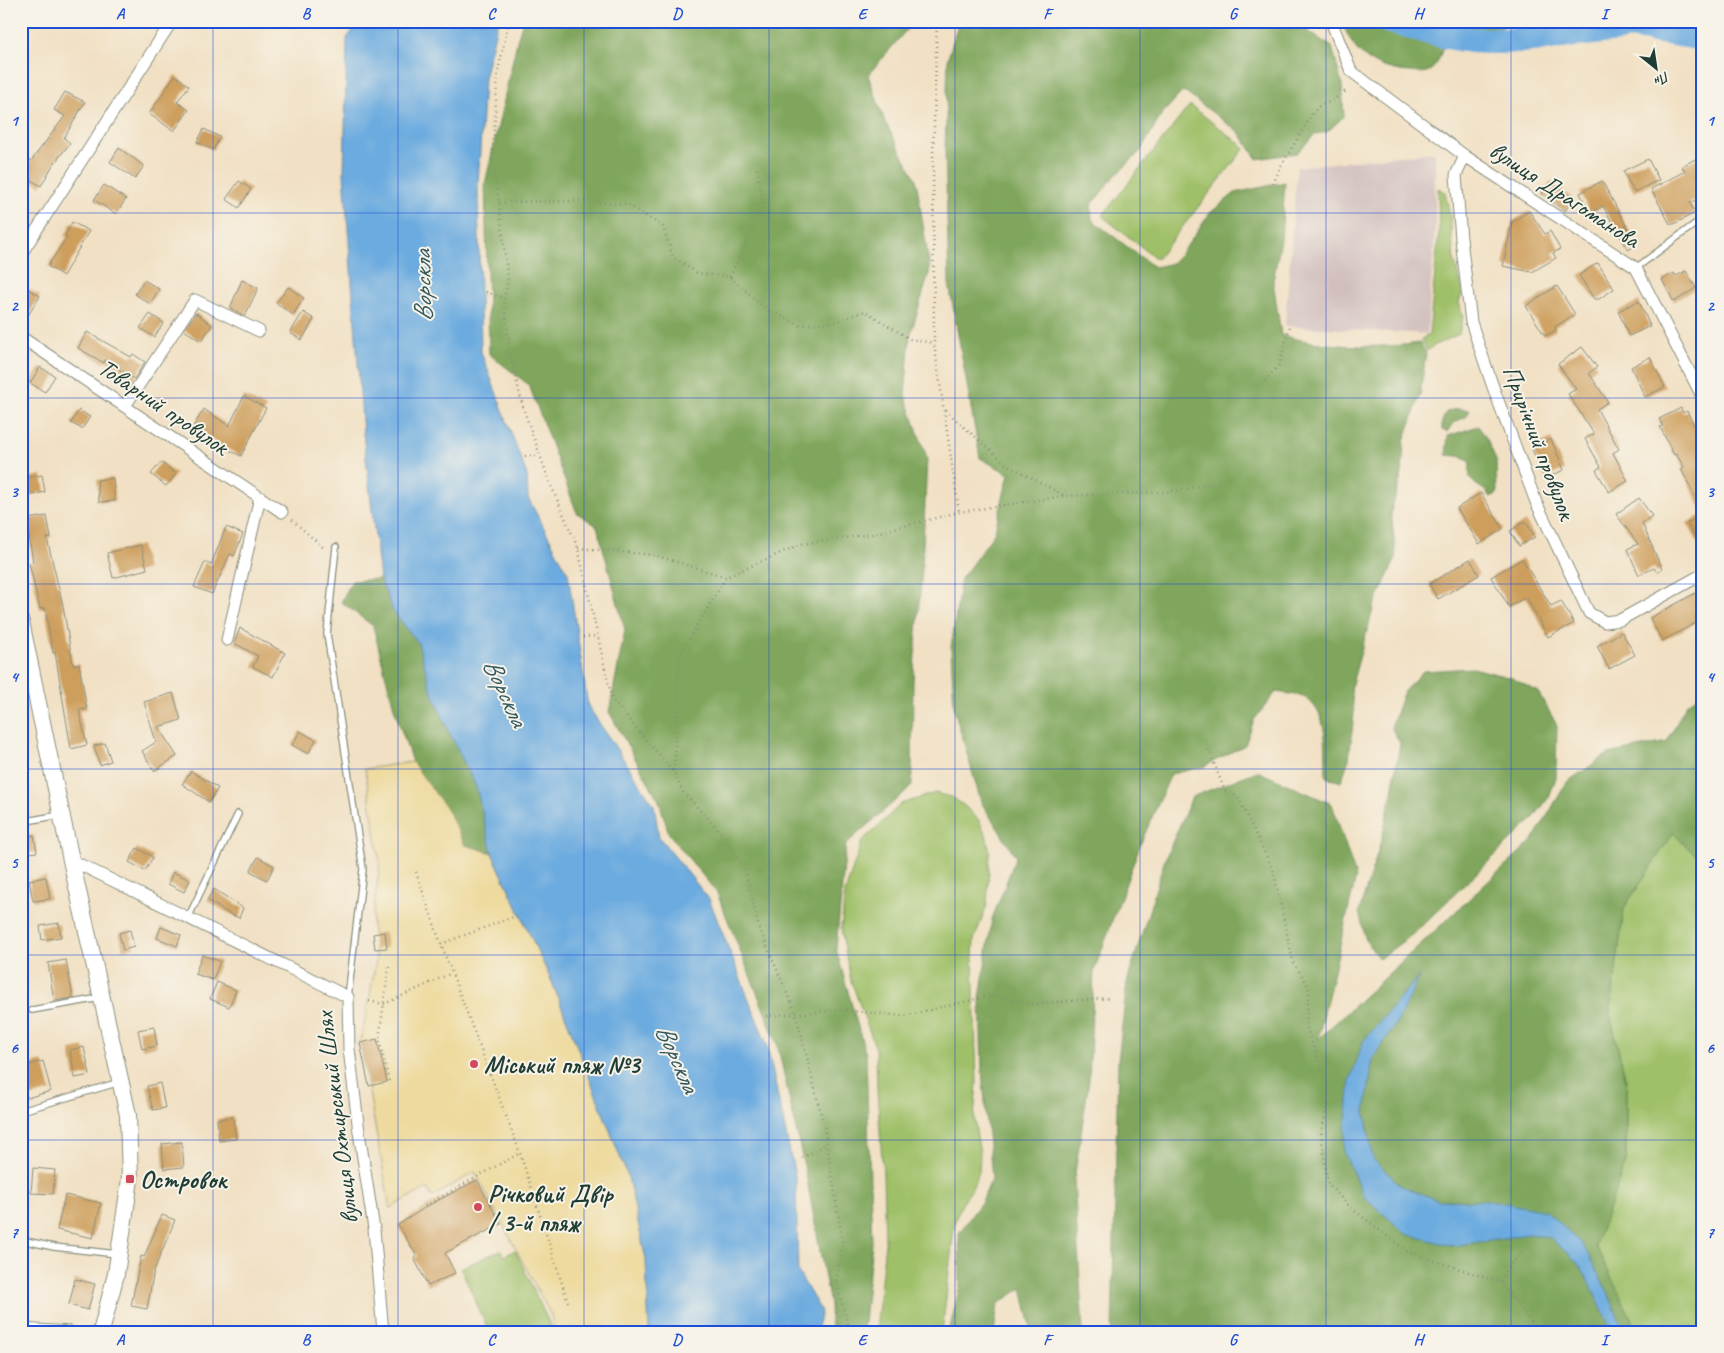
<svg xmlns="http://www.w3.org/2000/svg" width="1724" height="1353" viewBox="0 0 1724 1353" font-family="Caveat,sans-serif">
<rect width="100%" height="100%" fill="#f7f3e8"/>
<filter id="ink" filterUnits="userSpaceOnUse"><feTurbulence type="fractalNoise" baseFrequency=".02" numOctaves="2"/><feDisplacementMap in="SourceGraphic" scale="10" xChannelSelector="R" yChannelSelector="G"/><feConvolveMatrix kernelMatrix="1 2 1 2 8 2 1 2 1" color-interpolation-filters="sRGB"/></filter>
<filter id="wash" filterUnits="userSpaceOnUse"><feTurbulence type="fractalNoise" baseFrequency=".0096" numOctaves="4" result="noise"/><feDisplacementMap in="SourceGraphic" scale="20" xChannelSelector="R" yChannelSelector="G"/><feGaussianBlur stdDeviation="1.12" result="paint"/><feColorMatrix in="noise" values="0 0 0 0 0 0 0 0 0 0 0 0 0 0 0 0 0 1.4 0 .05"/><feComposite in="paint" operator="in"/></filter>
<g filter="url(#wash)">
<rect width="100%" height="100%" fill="#f1e0c3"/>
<path fill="#d1bfbe" d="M 1435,152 L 1435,230 L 1427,334 L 1285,326 L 1297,167 Z"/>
<path fill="#9fc068" stroke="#5f7e4e" d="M 1190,105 L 1245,148 L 1157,259 L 1102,216 Z
M 1438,188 L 1445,192 L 1450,215 L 1454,260 L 1463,290 L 1459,302 L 1463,317 L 1459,334 C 1448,340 1436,343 1427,351 L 1421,339 L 1429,335 L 1439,231 Z
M 935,793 L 952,797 L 966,807 L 978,819 L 986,834 L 990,852 L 987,905 L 974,940 L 973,958 L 977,1083 L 974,1118 L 980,1154 L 979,1172 L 972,1189 L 962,1204 L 955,1220 L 942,1332 L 876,1332 L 885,1242 L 883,1174 L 877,1090 L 876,1049 L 851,981 L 841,928 L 845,892 L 862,841 L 901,804 Z
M 1673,833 L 1703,862 L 1703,1332 L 1631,1332 L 1632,1320 L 1595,1245 L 1626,1162 L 1626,1081 L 1610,1015 L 1624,908 Z
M 501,1250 L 504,1256 L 515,1250 L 552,1329 L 546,1332 L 496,1332 L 494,1327 L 488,1330 L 461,1268 Z"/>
<path fill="#7fa65c" stroke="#4f7248" d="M 523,21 L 914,21 L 868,75 L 885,122 L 916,179 L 930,270 L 910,336 L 905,395 L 927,458 L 922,569 L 913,682 L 912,786 L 846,844 L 836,949 L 866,1055 L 872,1243 L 863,1332 L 831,1332 L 830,1305 L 806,1175 L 777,1043 L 717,893 L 669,834 L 659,801 L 609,712 L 625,630 L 597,526 L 577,513 L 529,385 L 489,354 L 485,184 L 518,37 Z
M 959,21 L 1293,21 L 1332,47 L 1342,85 L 1344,116 L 1327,132 L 1315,134 L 1297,153 L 1257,159 L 1239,132 L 1183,91 L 1162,114 L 1140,152 L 1114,177 L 1091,205 L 1092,220 L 1154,267 L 1173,263 L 1189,243 L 1210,213 L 1235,193 L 1285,182 L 1281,240 L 1273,281 L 1281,335 C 1321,347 1379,349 1420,343 L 1426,353 L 1420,396 L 1404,441 L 1402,473 L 1391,511 L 1396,558 L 1374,606 L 1351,687 L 1354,714 L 1349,759 L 1341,782 L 1326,777 C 1325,751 1330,716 1307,699 C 1302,695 1283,693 1276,692 L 1254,720 L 1245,745 L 1203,767 L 1171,774 L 1140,845 L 1094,971 L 1089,1080 L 1074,1180 L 1083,1332 L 1032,1332 L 1022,1288 L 998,1304 L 994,1332 L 949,1332 L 960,1285 L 959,1233 L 982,1201 L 992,1178 L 982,1070 L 980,998 L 992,919 L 1016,857 L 981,802 L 954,709 L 951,648 L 961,579 L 994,534 L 1009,474 L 980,458 L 949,284 L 945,150 L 948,58 Z
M 1341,21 L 1505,21 C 1496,47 1472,31 1452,38 C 1440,43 1442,61 1432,69 C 1426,74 1418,73 1410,72 C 1392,71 1371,65 1358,51 C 1351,43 1346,31 1341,21 Z
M 1459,409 L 1470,410 L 1466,417 C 1457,420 1452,424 1447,432 L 1442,430 L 1442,421 L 1447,411 Z
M 1478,426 L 1487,439 L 1496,460 L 1497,494 L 1490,497 C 1484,486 1474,487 1470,477 C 1469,472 1470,465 1470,460 L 1458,456 L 1446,455 L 1448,436 Z
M 380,579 L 393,611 L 418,643 L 431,689 L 448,730 L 476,787 L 492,853 L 465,845 L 446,808 L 412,762 L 394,708 L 373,626 L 341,602 L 352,581 Z
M 1473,668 L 1512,678 L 1538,692 L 1557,725 L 1556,778 L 1549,797 L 1533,819 L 1413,934 L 1379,959 L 1366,941 L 1359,912 L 1382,838 L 1392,792 L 1400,743 L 1391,727 L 1404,691 L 1423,671 Z
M 1703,694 L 1703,862 L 1673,833 L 1624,908 L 1610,1015 L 1626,1081 L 1626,1162 L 1595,1245 L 1632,1320 L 1631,1332 L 1112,1332 L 1118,1061 L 1127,982 L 1165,859 L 1192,797 L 1257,771 L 1332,804 L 1356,877 L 1318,1039 L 1533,840 L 1567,782 L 1608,754 L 1667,742 L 1687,703 Z"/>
<path fill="#eeda9e" stroke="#868c69" d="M 412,762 L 446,808 L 465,845 L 492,853 L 552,982 L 628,1177 L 646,1259 L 649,1332 L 555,1332 L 551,1315 L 475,1172 L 432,1197 L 427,1188 L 390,1208 L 360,1043 L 369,1001 L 376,960 L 372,924 L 380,863 L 365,769 Z"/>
<path fill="#6cabdf" stroke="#46748a" d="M 360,21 L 498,21 L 484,78 L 478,185 L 481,352 L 527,475 L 528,498 L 568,573 L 588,706 L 654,805 L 659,837 L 709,899 L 767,1045 L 796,1181 L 798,1272 L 821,1311 L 816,1332 L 649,1332 L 646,1259 L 628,1177 L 552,982 L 492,853 L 476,787 L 448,730 L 431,689 L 418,643 L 393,611 L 380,579 L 363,433 L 344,174 L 347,38 Z
M 1419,976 L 1399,1019 L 1373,1058 L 1365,1112 L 1373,1159 L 1401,1186 L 1438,1200 L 1494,1201 L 1546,1211 L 1583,1245 L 1608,1293 L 1622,1326 L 1622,1332 L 1612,1332 L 1589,1281 L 1576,1261 L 1549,1237 L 1529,1234 L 1452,1246 L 1406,1234 L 1364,1197 L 1343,1151 L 1350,1080 L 1364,1040 Z"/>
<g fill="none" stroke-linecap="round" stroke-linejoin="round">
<path stroke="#6cabdf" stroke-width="26" d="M 1389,21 C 1417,28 1444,37 1472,40 C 1521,44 1571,34 1619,29 L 1629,26 L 1703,38"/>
</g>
<g id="blocks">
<path fill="#cd9e5c" d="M 175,75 L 189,86 L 177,102 L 189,110 L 174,131 L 149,114 Z
M 65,92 L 85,102 L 64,138 L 70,143 L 53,165 L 41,186 L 21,174 L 21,168 L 27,158 L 31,161 L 65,116 L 54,110 Z
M 204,129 L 220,137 L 213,150 L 197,142 Z
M 119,148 L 144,166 L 135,179 L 110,162 Z
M 1703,155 L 1703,197 L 1690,203 L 1695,213 L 1674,224 L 1670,224 L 1651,189 L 1685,171 L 1682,166 Z
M 1648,159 L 1659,180 L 1634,192 L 1623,171 Z
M 239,181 L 251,189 L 239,208 L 226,199 Z
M 1602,181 L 1637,245 L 1628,250 L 1603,206 L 1590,213 L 1580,193 Z
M 1551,182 L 1573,199 L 1565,211 L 1542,194 Z
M 104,185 L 126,199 L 116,214 L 94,200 Z
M 1529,211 L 1545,234 L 1550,231 L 1560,249 L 1553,253 L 1556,258 L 1532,272 L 1503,266 L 1512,222 Z
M 72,222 L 89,231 L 63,276 L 48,266 L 67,237 L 65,236 Z
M 1598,263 L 1614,289 L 1599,299 L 1594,299 L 1579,275 Z
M 1686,271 L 1696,288 L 1674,302 L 1662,280 L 1674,273 L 1676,276 Z
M 144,280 L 159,289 L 150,304 L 135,294 Z
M 242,280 L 258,288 L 245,316 L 230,308 Z
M 1557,286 L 1575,314 L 1555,327 L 1556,330 L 1545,336 L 1526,306 Z
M 288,287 L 304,298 L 293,315 L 276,303 Z
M 28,289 L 40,296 L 29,314 L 21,309 L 21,300 Z
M 1639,301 L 1650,326 L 1629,336 L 1618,311 Z
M 303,312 L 314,319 L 302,340 L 290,333 Z
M 196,313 L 212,325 L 201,341 L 184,330 Z
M 150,314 L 164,323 L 154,337 L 140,328 Z
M 87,332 L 131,357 L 133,354 L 145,362 L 134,379 L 105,360 L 104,363 L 78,348 Z
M 1582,347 L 1597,367 L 1589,373 L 1608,402 L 1597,409 L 1619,449 L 1613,453 L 1628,481 L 1609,492 L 1596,470 L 1601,467 L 1585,439 L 1594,434 L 1568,394 L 1576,389 L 1558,364 Z
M 1650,357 L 1665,387 L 1645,397 L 1631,367 Z
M 40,367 L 55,376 L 45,392 L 30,383 Z
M 244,396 L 266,408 L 241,456 L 219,445 L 193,427 L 204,409 L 229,426 Z
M 1681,408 L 1683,413 L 1687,411 L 1703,443 L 1703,512 L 1681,469 L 1684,467 L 1676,454 L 1674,455 L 1660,427 L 1663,426 L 1659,419 Z
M 79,410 L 90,417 L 82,429 L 71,423 Z
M 1551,439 L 1564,470 L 1545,478 L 1531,447 Z
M 161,462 L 176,474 L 166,486 L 151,474 Z
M 42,475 L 45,492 L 21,497 L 21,479 Z
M 113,478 L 115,501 L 99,502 L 97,480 Z
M 1481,493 L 1503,529 L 1479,544 L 1457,508 Z
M 1639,498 L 1652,516 L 1642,523 L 1662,569 L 1657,572 L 1654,568 L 1639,575 L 1627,549 L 1638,544 L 1616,514 Z
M 1703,514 L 1703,551 L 1687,523 Z
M 47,516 L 51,538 L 47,538 L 63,606 L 73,665 L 79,664 L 87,709 L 79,710 L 87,745 L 71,749 L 55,652 L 53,653 L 45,608 L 40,609 L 29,563 L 33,562 L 26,519 Z
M 1525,521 L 1535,537 L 1519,546 L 1510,531 Z
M 226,527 L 243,534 L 234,556 L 230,554 L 212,594 L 194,587 L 205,562 L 211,565 Z
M 141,545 L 147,569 L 113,578 L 107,553 Z
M 1470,559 L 1479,575 L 1438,599 L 1429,584 Z
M 1522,559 L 1551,606 L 1561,601 L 1574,623 L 1548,637 L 1526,597 L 1509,607 L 1491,577 Z
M 1703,589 L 1703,619 L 1662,641 L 1650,618 Z
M 240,628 L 285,653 L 273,677 L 253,667 L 258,656 L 234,643 Z
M 1622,632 L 1635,655 L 1609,669 L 1597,646 Z
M 173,693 L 181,720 L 158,727 L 177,756 L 154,771 L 142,751 L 156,742 L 144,702 Z
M 300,731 L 316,740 L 308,754 L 292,745 Z
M 105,743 L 111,761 L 100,765 L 94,746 Z
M 191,771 L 218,788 L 209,802 L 182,784 Z
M 34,835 L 37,852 L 21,854 L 21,837 Z
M 137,848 L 153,857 L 145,871 L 129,862 Z
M 258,857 L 274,866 L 267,880 L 250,871 Z
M 173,872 L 190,880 L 184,892 L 168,884 Z
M 46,877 L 50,899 L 33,901 L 29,880 Z
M 214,889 L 243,908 L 239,918 L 226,912 L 207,900 Z
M 59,923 L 61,937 L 42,940 L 40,926 Z
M 161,927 L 181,935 L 177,946 L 157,938 Z
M 130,930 L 134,947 L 123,950 L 119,933 Z
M 385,932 L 387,948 L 375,949 L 373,934 Z
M 202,955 L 220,961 L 213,980 L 195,974 Z
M 66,960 L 73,998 L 54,1001 L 48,963 Z
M 217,982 L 236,990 L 229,1007 L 210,999 Z
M 154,1027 L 157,1046 L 142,1049 L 138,1030 Z
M 377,1039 L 387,1082 L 369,1086 L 360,1043 Z
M 84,1047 L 90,1075 L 75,1078 L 70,1050 Z
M 43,1061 L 51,1091 L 27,1098 L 21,1079 L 21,1067 Z
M 160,1083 L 165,1108 L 153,1110 L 147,1086 Z
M 233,1117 L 236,1139 L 219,1141 L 217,1119 Z
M 182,1142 L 184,1167 L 164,1169 L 162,1144 Z
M 33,1168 L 55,1170 L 53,1194 L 31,1193 Z
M 477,1180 L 501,1224 L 445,1253 L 455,1273 L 428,1286 L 414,1258 L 417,1256 L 398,1225 L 429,1205 Z
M 65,1195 L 101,1203 L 93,1238 L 57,1230 Z
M 162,1215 L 175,1220 L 154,1270 L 147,1309 L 131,1306 L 141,1256 L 144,1257 Z
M 75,1279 L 95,1284 L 88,1310 L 69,1305 Z"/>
</g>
</g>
<g filter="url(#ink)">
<use href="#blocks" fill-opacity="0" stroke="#888e7c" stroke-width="1"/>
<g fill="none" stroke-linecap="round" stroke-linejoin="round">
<g stroke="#888e7c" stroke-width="8">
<path id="lane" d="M 1636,268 L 1703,218
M 336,547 L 327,634 L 363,869 L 348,997
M 21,822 L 60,815
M 188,918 L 238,814
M 32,1010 L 100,998
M 21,1111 L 120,1082
M 21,1240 L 54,1247 L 117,1254"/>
</g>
<g stroke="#888e7c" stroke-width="13">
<path id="street" d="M 1331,21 L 1351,71 L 1465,156 L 1636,268 L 1703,398
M 1465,156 L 1456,175 L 1461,239 L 1471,322 L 1493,387 L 1536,502 L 1589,613 L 1605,622 L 1620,620 L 1703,574
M 21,254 L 172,21
M 21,337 L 282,512
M 125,406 L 195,300 L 259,331
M 227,640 L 260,497
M 71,860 L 348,997 L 349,1049 L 359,1132 L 374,1229 L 383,1332
M 21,1329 L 70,1332"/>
</g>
<g stroke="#888e7c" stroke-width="18">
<path id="secondary" d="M 21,622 L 71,860 L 128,1115 L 130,1179 L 116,1274 L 101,1332"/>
</g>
<path stroke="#888e7c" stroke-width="2.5" stroke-dasharray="1 4" stroke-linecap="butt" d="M 509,21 L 498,71 L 492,162 L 499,202 L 508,281 L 504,298 L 510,353 L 523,408 L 550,483 L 578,548 L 612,700 L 674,772 L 682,791 L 716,827 L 744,866 L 759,928 L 796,1014 L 824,1126 L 843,1244 L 836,1281 L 850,1332
M 937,21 L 933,158 L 934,343 L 959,512
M 1273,184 L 1281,166 L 1313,113 L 1320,105 L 1332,101 L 1346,91
M 499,202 L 583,201 L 627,204 L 663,227 L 673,257 L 697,273 L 730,277 L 766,309 L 800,325 L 835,322 L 865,311 L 910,339 L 934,343
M 730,277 L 763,206 L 757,168
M 486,292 L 504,298
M 1265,381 L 1279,365 L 1290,326
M 945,410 L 1006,464 L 1063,495
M 525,456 L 540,456
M 292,520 L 325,549
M 578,548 L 654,555 L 726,577
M 583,637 L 598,636
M 1205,740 L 1225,791 L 1238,797 L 1274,872 L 1293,962 L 1309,987 L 1306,1026 L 1330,1092 L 1321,1134 L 1328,1184 L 1351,1208 L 1408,1252 L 1500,1282 L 1507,1269 L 1524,1250
M 674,771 L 679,656 L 726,577 L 801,544 L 872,534 L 959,512 L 1064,496 L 1166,492 L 1220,483
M 416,872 L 441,944 L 520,1153 L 569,1305
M 441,944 L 521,914
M 369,1001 L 384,1004 L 452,973
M 766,1016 L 841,1010 L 904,1016 L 993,995 L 1030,1004 L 1110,998
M 389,1081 L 379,1039 L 389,966
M 802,1158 L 827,1144
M 425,1206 L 520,1153
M 1500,1282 L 1539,1332"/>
<use href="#lane" stroke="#fff" stroke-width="5.5"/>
<use href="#street" stroke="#fff" stroke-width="11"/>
<use href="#secondary" stroke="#fff" stroke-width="16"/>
</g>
</g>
<path fill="none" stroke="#1d4ed8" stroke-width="1" stroke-opacity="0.55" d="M 213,21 L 213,1332M 398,21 L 398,1332M 584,21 L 584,1332M 769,21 L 769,1332M 955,21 L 955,1332M 1140,21 L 1140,1332M 1326,21 L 1326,1332M 1511,21 L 1511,1332M 21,213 L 1703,213M 21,398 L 1703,398M 21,584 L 1703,584M 21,769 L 1703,769M 21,955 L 1703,955M 21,1140 L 1703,1140"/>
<g fill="#d1495b" stroke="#f7f3e8" stroke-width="2">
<circle cx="474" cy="1064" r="5"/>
<rect x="125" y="1174" width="10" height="10" rx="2.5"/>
<circle cx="478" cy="1207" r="5"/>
</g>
<g text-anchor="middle" stroke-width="4" stroke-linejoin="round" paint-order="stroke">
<g font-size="25" fill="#1f3d34" stroke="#f7f3e8">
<text transform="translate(1565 194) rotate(33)" y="9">вулиця Драгоманова</text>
<text transform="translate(164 406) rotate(34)" y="9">Товарний провулок</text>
<text transform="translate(1540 442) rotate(69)" y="9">Прирічний провулок</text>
<text transform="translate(336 1118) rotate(-97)" y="9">вулиця Охтирський Шлях</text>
</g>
<g font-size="25" font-weight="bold" fill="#1f3d34" stroke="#f7f3e8" text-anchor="start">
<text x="484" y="1073">Міський пляж №3</text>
<text x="140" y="1188">Островок</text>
<text x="488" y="1202">Річковий Двір<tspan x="488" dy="29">/ 3-й пляж</tspan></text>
</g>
<g font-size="26" font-style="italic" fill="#32585f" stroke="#f7f3e8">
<text transform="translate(422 286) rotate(-91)" y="9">Ворскла</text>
<text transform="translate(506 692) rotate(65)" y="9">Ворскла</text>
<text transform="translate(678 1058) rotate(66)" y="9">Ворскла</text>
</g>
</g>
<rect width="1724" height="1353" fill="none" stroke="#f7f3e8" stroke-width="55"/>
<g transform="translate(1656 68) rotate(150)" stroke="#f7f3e8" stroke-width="4" paint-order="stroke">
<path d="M0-4L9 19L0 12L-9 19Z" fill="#1f3d34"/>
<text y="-8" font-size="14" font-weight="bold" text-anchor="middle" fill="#1f3d34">Пн</text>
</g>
<rect x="28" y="28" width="1668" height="1298" fill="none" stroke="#1d4ed8" stroke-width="2"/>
<g font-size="16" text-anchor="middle" font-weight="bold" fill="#1d4ed8">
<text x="120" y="19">A</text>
<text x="306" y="19">B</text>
<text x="491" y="19">C</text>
<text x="677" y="19">D</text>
<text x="862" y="19">E</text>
<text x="1047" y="19">F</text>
<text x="1233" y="19">G</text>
<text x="1418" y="19">H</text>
<text x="1604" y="19">I</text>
<text x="14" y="126">1</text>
<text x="1710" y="126">1</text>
<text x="14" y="311">2</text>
<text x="1710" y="311">2</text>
<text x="14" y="497">3</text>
<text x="1710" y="497">3</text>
<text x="14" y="682">4</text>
<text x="1710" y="682">4</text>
<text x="14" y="868">5</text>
<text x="1710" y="868">5</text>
<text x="14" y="1053">6</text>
<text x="1710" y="1053">6</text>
<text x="14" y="1238">7</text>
<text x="1710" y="1238">7</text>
<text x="120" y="1345">A</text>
<text x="306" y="1345">B</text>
<text x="491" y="1345">C</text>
<text x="677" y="1345">D</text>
<text x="862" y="1345">E</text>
<text x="1047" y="1345">F</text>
<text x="1233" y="1345">G</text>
<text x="1418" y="1345">H</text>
<text x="1604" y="1345">I</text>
</g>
</svg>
